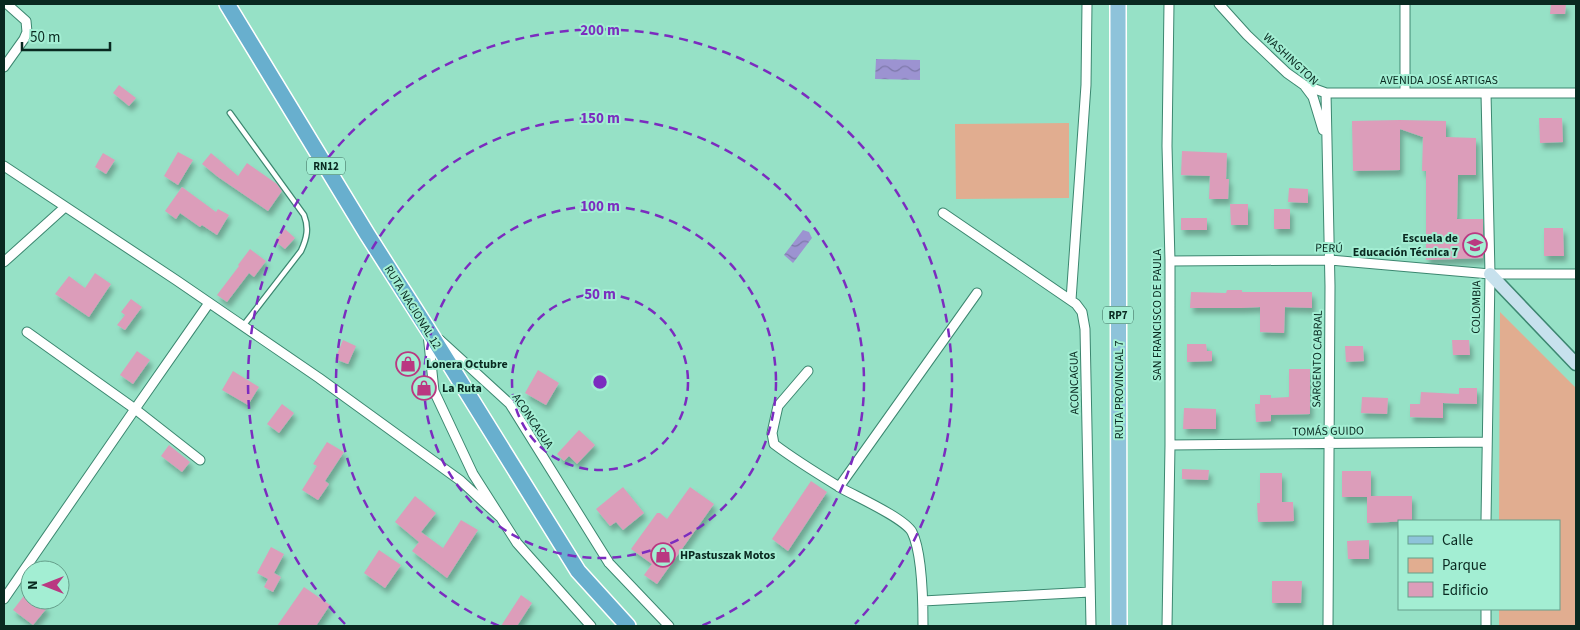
<svg xmlns="http://www.w3.org/2000/svg" width="1580" height="630" viewBox="0 0 1580 630" font-family="'Source Sans 3',sans-serif">
<defs>
<pattern id="water-waves" width="16" height="10" patternUnits="userSpaceOnUse" patternTransform="scale(1.25)"><rect width="16" height="10" fill="#9c93d1"/><path d="M0 5q4-4 8 0t8 0" fill="none" stroke="#7d78a9"/></pattern>
<filter id="shadow"><feDropShadow dx="3" dy="5.5" stdDeviation="2.5" flood-color="#0004"/></filter>
</defs>
<rect width="100%" height="100%" fill="#96e1c6"/>
<path fill="#e1ad90" d="M 1069,123 L 1069,198 L 956,199 L 955,124 Z
M 1500,312 L 1576,388 L 1576,626 L 1499,626 L 1499,609 L 1559,609 L 1559,521 L 1499,521 Z"/>
<path fill="url(#water-waves)" d="M 876,59 L 920,60 L 920,80 L 875,79 Z
M 803,230 L 809,232 L 812,238 L 793,263 L 784,255 Z"/>
<path fill="#dc9dba" filter="url(#shadow)" d="M 1551,4 L 1566,4 L 1565,14 L 1550,14 Z
M 119,85 L 136,98 L 129,106 L 113,93 Z
M 1539,118 L 1562,118 L 1563,142 L 1540,143 Z
M 1400,120 L 1446,121 L 1446,137 L 1476,138 L 1476,175 L 1458,175 L 1457,219 L 1483,219 L 1483,258 L 1426,260 L 1426,171 L 1422,171 L 1423,137 L 1400,129 L 1400,170 L 1353,171 L 1352,121 Z
M 1182,151 L 1227,153 L 1226,179 L 1229,179 L 1228,199 L 1209,199 L 1210,176 L 1181,175 Z
M 178,152 L 193,160 L 178,185 L 164,176 Z
M 103,153 L 115,160 L 106,174 L 95,167 Z
M 211,153 L 238,176 L 247,163 L 277,184 L 282,191 L 268,211 L 218,177 L 202,164 Z
M 182,187 L 216,212 L 218,209 L 229,215 L 217,235 L 202,225 L 200,227 L 180,213 L 176,219 L 165,211 Z
M 1289,188 L 1308,189 L 1308,203 L 1288,202 Z
M 1230,204 L 1248,204 L 1248,225 L 1231,225 Z
M 1274,209 L 1290,209 L 1290,229 L 1274,229 Z
M 1181,218 L 1207,218 L 1207,230 L 1181,230 Z
M 1544,228 L 1563,228 L 1564,256 L 1544,256 Z
M 285,229 L 295,238 L 285,249 L 275,241 Z
M 250,249 L 266,261 L 254,277 L 249,273 L 227,302 L 217,295 L 239,266 L 238,265 Z
M 95,273 L 111,284 L 89,317 L 55,294 L 69,276 L 85,288 Z
M 1227,290 L 1242,290 L 1242,292 L 1312,292 L 1312,308 L 1285,307 L 1284,333 L 1260,332 L 1260,307 L 1242,308 L 1190,308 L 1191,292 L 1226,293 Z
M 131,299 L 142,307 L 125,330 L 117,325 L 125,315 L 121,312 Z
M 343,340 L 356,346 L 348,364 L 335,359 Z
M 1452,340 L 1469,340 L 1470,355 L 1453,355 Z
M 1187,344 L 1206,344 L 1207,351 L 1212,351 L 1212,361 L 1187,362 Z
M 1345,346 L 1363,346 L 1364,361 L 1346,362 Z
M 137,351 L 150,360 L 133,384 L 120,375 Z
M 1289,369 L 1310,369 L 1310,414 L 1271,415 L 1271,421 L 1256,422 L 1255,404 L 1260,404 L 1260,395 L 1271,395 L 1271,398 L 1289,397 Z
M 538,370 L 559,383 L 546,405 L 525,393 Z
M 233,371 L 259,387 L 248,405 L 222,390 Z
M 1459,388 L 1477,388 L 1477,404 L 1443,403 L 1443,418 L 1410,417 L 1410,404 L 1420,404 L 1421,392 L 1459,394 Z
M 1362,397 L 1388,398 L 1387,414 L 1361,413 Z
M 282,404 L 294,413 L 279,433 L 267,424 Z
M 1184,408 L 1216,409 L 1216,429 L 1183,429 Z
M 579,430 L 595,445 L 577,464 L 569,456 L 564,461 L 557,454 Z
M 327,442 L 344,452 L 325,481 L 329,484 L 318,500 L 302,490 L 317,466 L 313,464 Z
M 169,445 L 190,462 L 182,472 L 161,456 Z
M 1182,469 L 1209,470 L 1208,480 L 1182,479 Z
M 1342,471 L 1371,471 L 1371,496 L 1412,496 L 1412,521 L 1367,523 L 1367,497 L 1342,497 Z
M 1260,473 L 1282,473 L 1282,502 L 1293,502 L 1294,521 L 1258,522 L 1257,503 L 1260,503 Z
M 811,481 L 827,492 L 788,551 L 772,539 Z
M 623,487 L 644,513 L 623,530 L 616,522 L 610,526 L 596,509 Z
M 690,487 L 714,504 L 657,584 L 644,575 L 652,564 L 631,549 L 657,513 L 660,513 L 667,519 Z
M 415,496 L 436,513 L 421,532 L 443,548 L 461,520 L 478,530 L 447,578 L 412,551 L 419,542 L 395,522 Z
M 1369,540 L 1369,559 L 1348,559 L 1347,541 Z
M 271,547 L 284,554 L 274,573 L 281,577 L 273,592 L 264,587 L 268,579 L 257,573 Z
M 379,550 L 401,565 L 385,588 L 364,573 Z
M 1272,581 L 1302,581 L 1301,603 L 1272,603 Z
M 304,587 L 330,605 L 316,626 L 277,626 Z
M 30,588 L 30,600 L 37,600 L 47,608 L 33,625 L 13,610 Z
M 521,595 L 532,603 L 517,626 L 501,626 Z"/>
<g fill="none" stroke-linecap="round" stroke-linejoin="round">
<g stroke="#3c8770" stroke-width="7">
<path id="service" d="M 230,113 L 304,215 C 309,228 307,238 301,251 L 243,326"/>
</g>
<g stroke="#3c8770" stroke-width="11">
<path id="minor" d="M 1219,4 L 1247,35 L 1287,73 L 1304,85 L 1313,97 L 1323,130
M 1405,4 L 1405,93
M 4,67 L 24,39 L 27,32 L 26,21 L 7,4
M 1304,85 L 1326,93 L 1576,93
M 1326,93 L 1330,286 L 1328,626
M 4,166 L 176,280 L 319,378 L 461,481 L 500,517
M 943,213 L 1076,304 L 1082,312 L 1085,329 L 1091,626
M 1170,261 L 1330,260 L 1490,274 L 1576,274
M 4,262 L 65,207
M 1071,300 L 1086,85 L 1087,4
M 27,332 L 135,409 L 200,460
M 428,334 L 434,391 L 473,474 L 517,543 L 591,626
M 440,340 L 510,404 L 609,563 L 669,626
M 808,371 L 778,406 L 772,433 L 774,444 C 795,460 818,474 841,488 C 857,497 904,518 912,532 C 922,552 923,603 923,626
M 1170,445 L 1486,442
M 839,487 L 977,293
M 1486,521 L 1490,274 L 1486,93
M 4,599 L 135,409 L 209,303
M 923,601 L 1090,592
M 1167,626 L 1170,445 L 1170,261 L 1167,146 L 1169,4
M 1486,626 L 1486,609"/>
</g>
<g stroke="#3c8770" stroke-width="15">
<path id="secondary" d="M 1490,274 L 1576,364"/>
</g>
<g stroke="#fff" stroke-width="18">
<path id="primary" d="M 1118,4 L 1119,626"/>
</g>
<g stroke="#fff" stroke-width="18">
<path id="trunk" d="M 227,4 L 367,234 L 427,328 L 578,571 L 628,626"/>
</g>
<use href="#service" stroke="#fff" stroke-width="4.5"/>
<use href="#minor" stroke="#fff" stroke-width="9"/>
<use href="#secondary" stroke="#c7e1ed" stroke-width="12"/>
<use href="#primary" stroke="#8ec3da" stroke-width="15"/>
<use href="#trunk" stroke="#68afce" stroke-width="15"/>
</g>
<g fill="none" stroke="#7b2cbf" stroke-width="2.5" stroke-dasharray="9 6">
<circle cx="600" cy="382" r="88"/>
<circle cx="600" cy="382" r="176"/>
<path d="M499 626A264 264 0 1 1 701 626"/>
<path d="M345 624A352 352 0 1 1 855 624"/>
</g>
<defs>
<g id="school-ring" transform="scale(1.25)"><circle r="9.5" fill="#a3eed3" stroke="#ba3881" stroke-width="1.5"/><path d="M0-5L7-2L0 1L-7-2ZM-4 1L0 2.5L4 1V4Q0 6-4 4Z" fill="#ba3881"/></g>
<g id="shop-ring" transform="scale(1.25)"><circle r="9.5" fill="#a3eed3" stroke="#ba3881" stroke-width="1.5"/><path d="M-5-2.5h2.3a2.7 3.5 0 0 1 5.4 0H5L5.5 6h-11ZM-1.5-2.5h3a1.5 2.3 0 0 0-3 0Z" fill="#ba3881"/></g>
</defs>
<g fill-rule="evenodd">
<use href="#school-ring" x="1475" y="245"/>
<use href="#shop-ring" x="408" y="364"/>
<use href="#shop-ring" x="424" y="388"/>
<use href="#shop-ring" x="663" y="555"/>
</g>
<g text-anchor="middle" stroke-width="4" stroke-linejoin="round" paint-order="stroke">
<g fill="#a3eed3" stroke="#376456" stroke-width="1">
<rect x="307" y="157.5" width="38" height="17" rx="4"/>
<rect x="1103" y="306.5" width="30" height="17" rx="4"/>
</g>
<g font-size="11" font-weight="bold" fill="#092920">
<text x="326" y="170">RN12</text>
<text x="1118" y="319">RP7</text>
</g>
<g font-size="12" fill="#092920" stroke="#a3eed3">
<text transform="translate(1291 59) rotate(43)" y="4">WASHINGTON</text>
<text x="1439" y="84">AVENIDA JOSÉ ARTIGAS</text>
<text transform="translate(1329 248) rotate(2)" y="4">PERÚ</text>
<text transform="translate(413 307) rotate(58)" y="4">RUTA NACIONAL 12</text>
<text transform="translate(1476 307) rotate(-89)" y="4">COLOMBIA</text>
<text transform="translate(1157 315) rotate(-90)" y="4">SAN FRANCISCO DE PAULA</text>
<text transform="translate(1317 359) rotate(-89)" y="4">SARGENTO CABRAL</text>
<text transform="translate(1074 383) rotate(-91)" y="4">ACONCAGUA</text>
<text transform="translate(1119 390) rotate(-90)" y="4">RUTA PROVINCIAL 7</text>
<text transform="translate(533 421) rotate(56)" y="4">ACONCAGUA</text>
<text transform="translate(1328 431) rotate(-1)" y="4">TOMÁS GUIDO</text>
</g>
<g font-size="12" font-weight="bold" fill="#092920" stroke="#a3eed3" text-anchor="start">
<text x="1458" y="242" text-anchor="end">Escuela de<tspan x="1458" dy="14">Educación Técnica 7</tspan></text>
<text x="426" y="368">Lonera Octubre</text>
<text x="442" y="392">La Ruta</text>
<text x="680" y="559">HPastuszak Motos</text>
</g>
</g>
<circle cx="600" cy="382" r="8" fill="#7b2cbf" stroke="#a3eed3" stroke-width="2.5"/>
<g font-size="15" text-anchor="middle" font-weight="bold" fill="#7b2cbf" stroke="#a3eed3" stroke-width="4" stroke-linejoin="round" paint-order="stroke">
<text x="600" y="35">200 m</text>
<text x="600" y="123">150 m</text>
<text x="600" y="211">100 m</text>
<text x="600" y="299">50 m</text>
</g>
<rect width="1580" height="630" fill="none" stroke="#092920" stroke-width="10"/>
<rect x="1398" y="520" width="162" height="90" fill="#a3eed3" stroke="#659f8b"/>
<rect x="1408" y="536" width="25" height="8" fill="#8ec3da" stroke="#659f8b"/>
<text x="1442" y="545" font-size="15" fill="#092920">Calle</text>
<rect x="1408" y="558" width="25" height="15" fill="#e1ad90" stroke="#659f8b"/>
<text x="1442" y="570" font-size="15" fill="#092920">Parque</text>
<rect x="1408" y="582" width="25" height="15" fill="#dc9dba" stroke="#659f8b"/>
<text x="1442" y="595" font-size="15" fill="#092920">Edificio</text>
<g transform="translate(45 585) rotate(270)"><circle r="24" fill="#a3eed3" stroke="#659f8b"/>
<path d="M0-4L9 19L0 12L-9 19Z" fill="#ba3881"/>
<text y="-8" font-size="14" font-weight="bold" text-anchor="middle" fill="#092920">N</text>
</g>
<path d="M22 42v8h88v-8" fill="none" stroke="#092920" stroke-width="2.5"/>
<text x="30" y="42" font-size="15" fill="#092920" stroke="#a3eed3" stroke-width="4" paint-order="stroke">50 m</text>
</svg>
